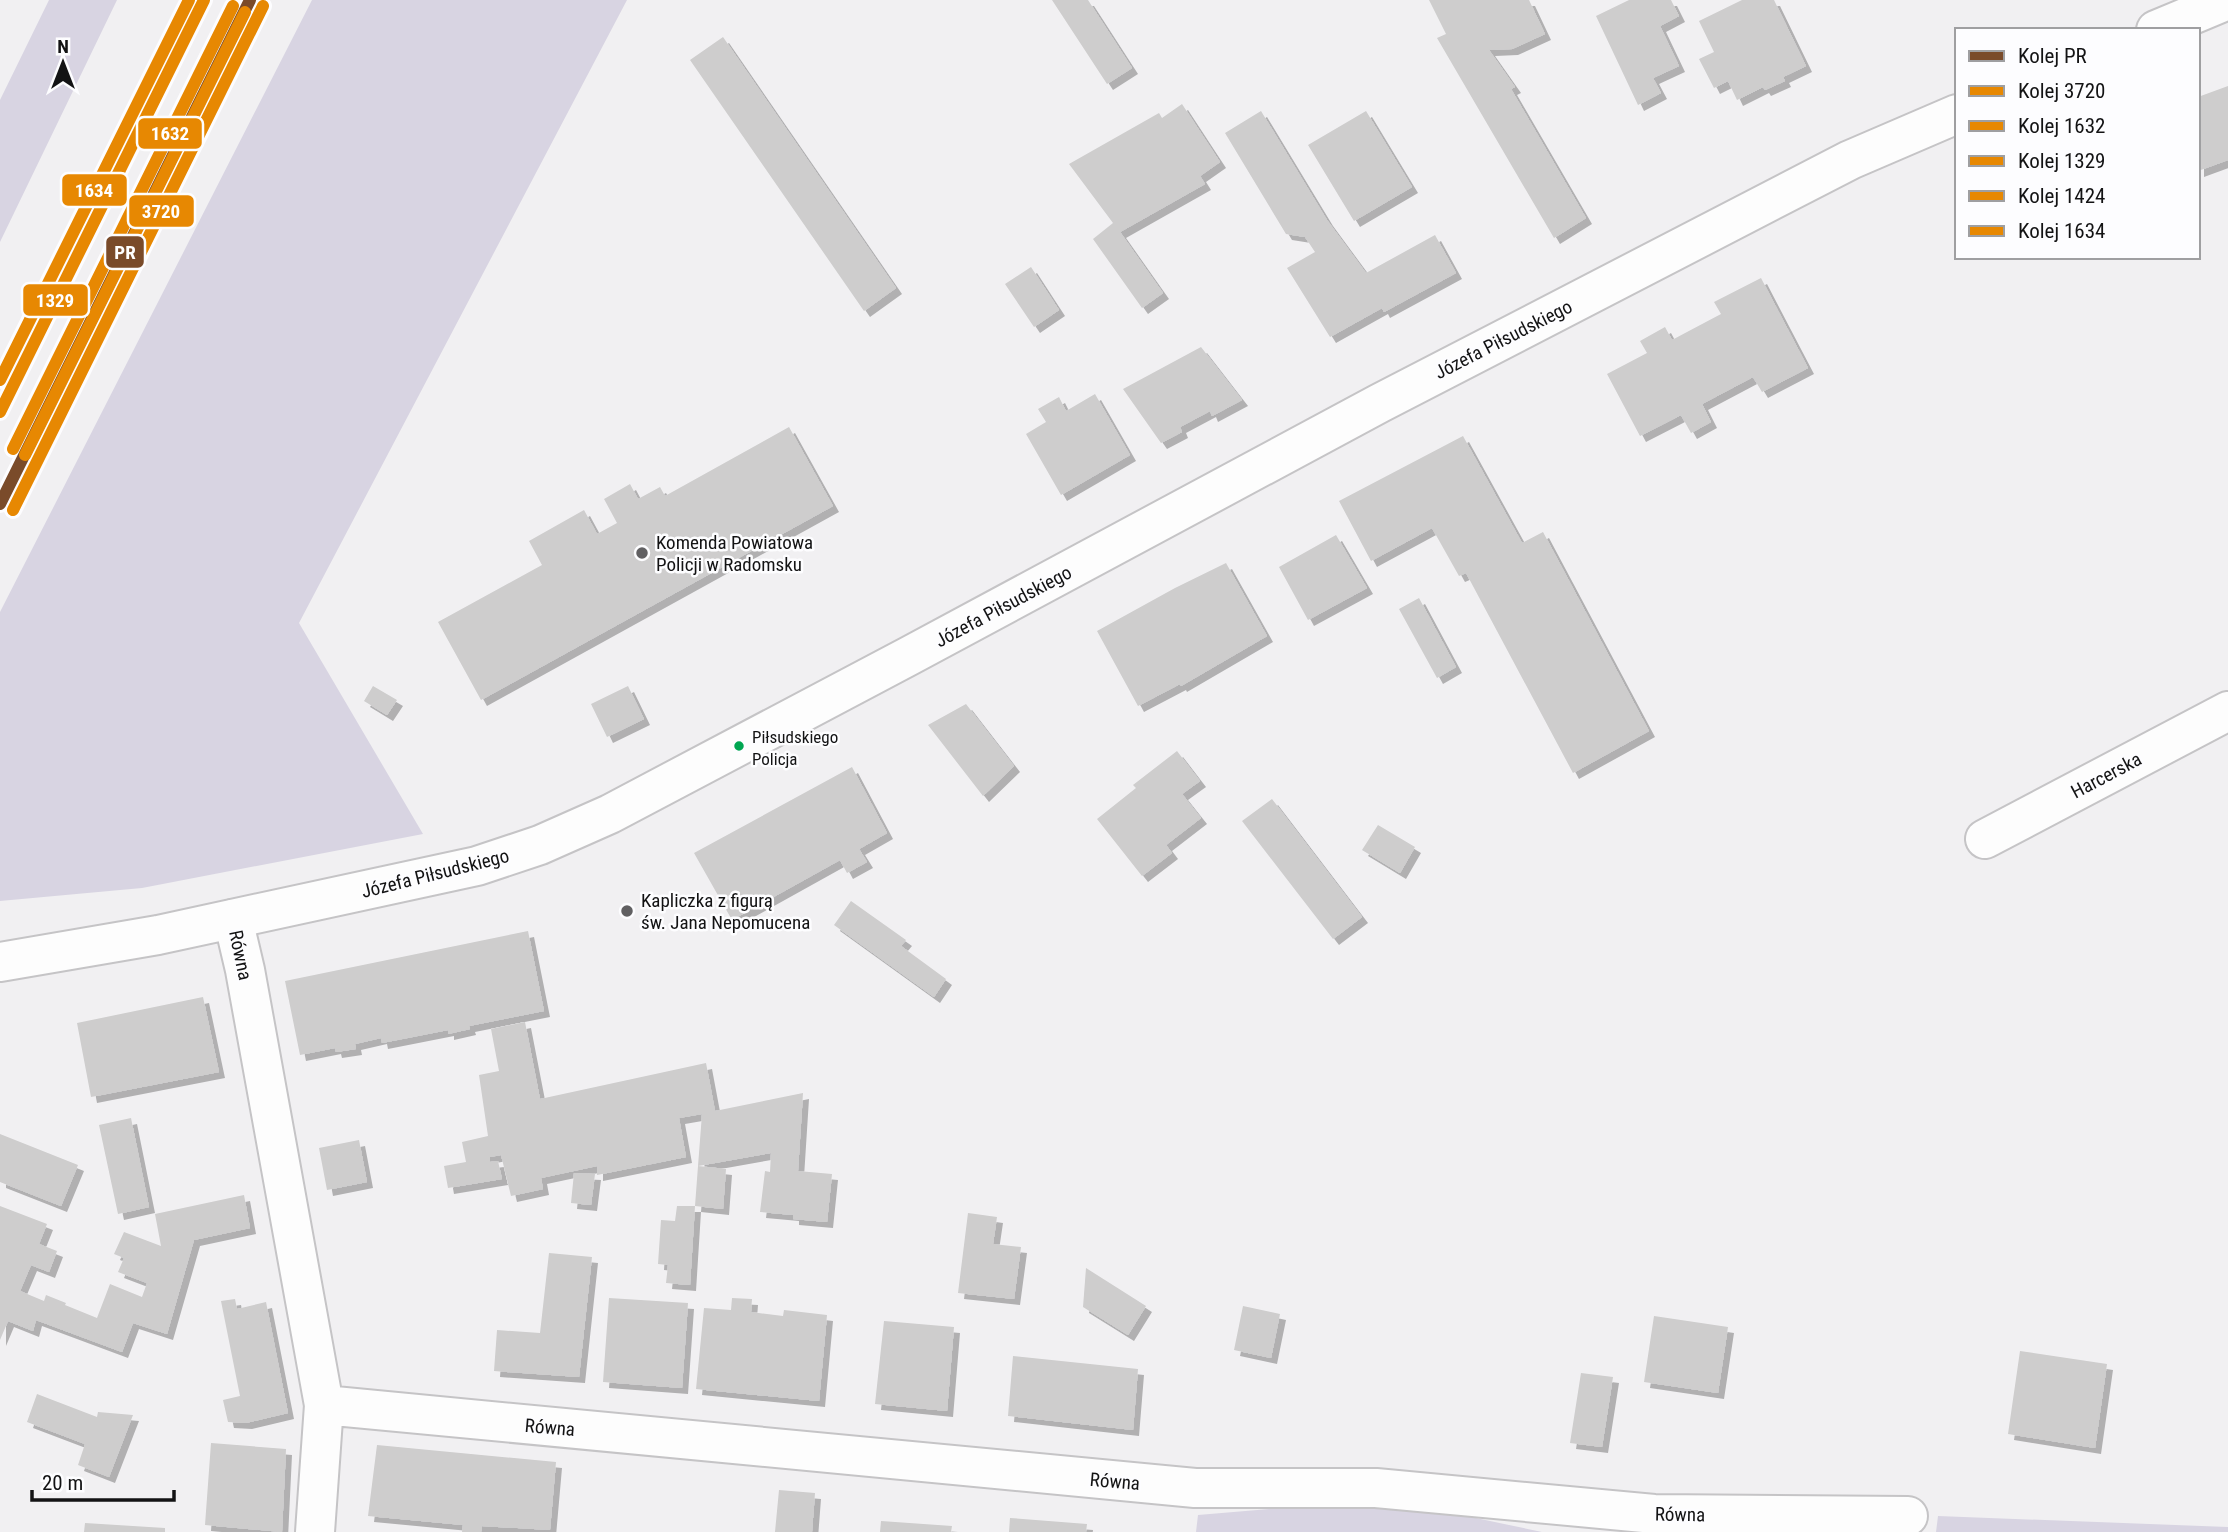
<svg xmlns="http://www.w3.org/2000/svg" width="2228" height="1532" viewBox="0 0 2228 1532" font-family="'Roboto Condensed',sans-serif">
<defs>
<filter id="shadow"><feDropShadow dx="6" dy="6" stdDeviation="0" flood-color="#0004"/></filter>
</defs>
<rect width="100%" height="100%" fill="#f1f0f2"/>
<path fill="#d8d4e2" d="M 49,0 L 117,0 L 0,242 L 0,100 Z
M 312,0 L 627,0 L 299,623 L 423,834 L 142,888 L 0,901 L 0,612 Z
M 1349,1502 L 1457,1514 L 1542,1532 L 1196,1532 L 1198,1515 Z
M 1938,1516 L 2228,1527 L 2228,1532 L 1936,1532 Z"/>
<path fill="#cecdcd" filter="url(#shadow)" d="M 1052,0 L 1088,0 L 1132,68 L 1107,84 Z
M 1429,0 L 1529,0 L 1545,34 L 1512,49 L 1489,50 L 1515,87 L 1511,89 L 1586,218 L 1554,238 L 1437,38 L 1446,34 Z
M 1629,0 L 1671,0 L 1679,16 L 1660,26 L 1679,66 L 1653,78 L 1661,93 L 1638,105 L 1596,16 Z
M 1742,0 L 1774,0 L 1806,66 L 1783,77 L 1785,81 L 1765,90 L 1763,87 L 1737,100 L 1728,81 L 1714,88 L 1699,59 L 1714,52 L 1699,21 Z
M 723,37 L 896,288 L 864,311 L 690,60 Z
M 2228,86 L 2228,160 L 2198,171 L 2198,97 Z
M 1182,104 L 1220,162 L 1200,176 L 1205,184 L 1120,232 L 1163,293 L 1142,308 L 1093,239 L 1113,223 L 1069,164 L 1159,113 L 1162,118 Z
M 1261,111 L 1327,220 L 1366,273 L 1435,235 L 1456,273 L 1384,312 L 1382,308 L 1330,337 L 1287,268 L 1315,252 L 1305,237 L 1286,234 L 1225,133 Z
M 1366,111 L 1412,187 L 1354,221 L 1308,145 Z
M 1031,267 L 1059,310 L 1034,327 L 1005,284 Z
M 1761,278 L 1808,368 L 1762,392 L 1753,377 L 1702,404 L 1711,422 L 1691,433 L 1681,415 L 1640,436 L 1607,374 L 1647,353 L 1640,341 L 1665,327 L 1672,340 L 1687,332 L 1721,314 L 1714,302 Z
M 1201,347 L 1242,400 L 1212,416 L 1210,411 L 1180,427 L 1182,432 L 1161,443 L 1123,389 Z
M 1095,394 L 1130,455 L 1061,495 L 1026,434 L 1046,422 L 1038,409 L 1059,397 L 1066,411 Z
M 789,427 L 833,506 L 481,700 L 438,622 L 542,565 L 529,541 L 584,510 L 597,534 L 617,523 L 604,499 L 630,484 L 638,499 L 660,487 L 665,496 Z
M 1463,436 L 1522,543 L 1543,532 L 1649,731 L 1573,773 L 1466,573 L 1459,576 L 1432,528 L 1371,561 L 1339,501 Z
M 1336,535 L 1367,588 L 1308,620 L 1279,567 Z
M 1226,563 L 1267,636 L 1181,686 L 1180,684 L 1138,706 L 1097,631 L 1175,588 Z
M 1419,598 L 1456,667 L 1437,678 L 1399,609 Z
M 373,686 L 397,700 L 387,715 L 364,701 Z
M 628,686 L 644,719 L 607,737 L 591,704 Z
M 966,704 L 1014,766 L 983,796 L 928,725 Z
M 1177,751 L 1200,781 L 1182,794 L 1201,818 L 1166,845 L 1172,853 L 1142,876 L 1097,819 L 1136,788 L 1133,785 Z
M 852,767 L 887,833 L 859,849 L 867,862 L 847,873 L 840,860 L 732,920 L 694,853 Z
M 1272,799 L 1362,917 L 1333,939 L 1242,821 Z
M 1378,825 L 1415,847 L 1400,873 L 1362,850 Z
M 851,901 L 906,940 L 901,946 L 946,979 L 934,997 L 834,925 Z
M 528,931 L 544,1011 L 469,1026 L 470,1029 L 448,1034 L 448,1030 L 382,1043 L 381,1038 L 355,1044 L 356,1049 L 336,1052 L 335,1048 L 300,1055 L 285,981 Z
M 203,997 L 219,1072 L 91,1097 L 77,1023 Z
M 525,1022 L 540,1099 L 706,1063 L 715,1111 L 803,1093 L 798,1171 L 832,1174 L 827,1222 L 793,1219 L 793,1215 L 760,1212 L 765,1171 L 770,1172 L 771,1153 L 698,1166 L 702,1114 L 679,1118 L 686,1157 L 597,1175 L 597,1166 L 541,1178 L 543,1189 L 511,1196 L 501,1155 L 490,1157 L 490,1162 L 498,1161 L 502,1179 L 448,1188 L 444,1166 L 466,1162 L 462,1142 L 488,1136 L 479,1075 L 499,1071 L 491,1029 Z
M 131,1118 L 149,1207 L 118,1214 L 99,1125 Z
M 0,1134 L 78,1165 L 61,1206 L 0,1182 Z
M 359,1140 L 367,1182 L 327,1190 L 319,1148 Z
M 698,1166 L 726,1169 L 723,1209 L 695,1206 L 690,1285 L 666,1283 L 668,1265 L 658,1264 L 661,1220 L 675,1221 L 677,1206 L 695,1206 Z
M 574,1173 L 595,1174 L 591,1205 L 571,1203 Z
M 244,1195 L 250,1228 L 194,1240 L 167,1334 L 133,1323 L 122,1352 L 36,1320 L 33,1331 L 8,1321 L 0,1340 L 0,1206 L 47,1224 L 39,1244 L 57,1251 L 49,1272 L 31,1265 L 20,1291 L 44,1301 L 46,1295 L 66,1303 L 65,1305 L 97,1318 L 110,1284 L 142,1297 L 147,1283 L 118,1272 L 124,1258 L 114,1254 L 124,1232 L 161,1246 L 155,1214 Z
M 968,1213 L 997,1217 L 993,1244 L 1021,1247 L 1014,1299 L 958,1293 Z
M 549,1253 L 592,1257 L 579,1377 L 494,1371 L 497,1330 L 540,1333 Z
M 1086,1268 L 1146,1306 L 1128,1335 L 1083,1307 Z
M 609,1298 L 688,1303 L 682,1388 L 603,1382 Z
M 732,1298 L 752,1299 L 751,1312 L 783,1316 L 784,1310 L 827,1315 L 819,1401 L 696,1389 L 704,1308 L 731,1310 Z
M 235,1299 L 237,1309 L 266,1302 L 288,1413 L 246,1423 L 228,1422 L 223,1400 L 240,1396 L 221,1301 Z
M 1243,1306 L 1280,1314 L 1271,1358 L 1234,1350 Z
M 1654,1316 L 1728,1327 L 1718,1393 L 1644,1382 Z
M 884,1321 L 954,1327 L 947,1411 L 875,1404 Z
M 2020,1351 L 2107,1364 L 2095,1448 L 2008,1434 Z
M 1013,1356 L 1138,1369 L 1133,1430 L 1008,1416 Z
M 1581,1373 L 1613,1377 L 1602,1447 L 1570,1443 Z
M 37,1394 L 97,1417 L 98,1412 L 133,1415 L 109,1477 L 78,1465 L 85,1444 L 27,1422 Z
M 211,1443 L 286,1449 L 282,1532 L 205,1525 Z
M 377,1445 L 556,1462 L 550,1530 L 482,1526 L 481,1532 L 462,1532 L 463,1525 L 368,1516 Z
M 779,1490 L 815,1493 L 812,1532 L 775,1532 Z
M 1010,1518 L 1087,1524 L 1086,1532 L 1009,1532 Z
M 881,1521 L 952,1526 L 951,1532 L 880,1532 Z
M 85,1523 L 165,1528 L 165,1532 L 84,1532 Z"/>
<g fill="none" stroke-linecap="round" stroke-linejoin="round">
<g stroke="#c5c4c6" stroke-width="42">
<path id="street" d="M 1985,839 L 2228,711
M 233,919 L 245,970 L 324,1405 L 315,1532
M 324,1405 L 1195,1488 L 1376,1488 L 1654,1514 L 1908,1516"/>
</g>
<g stroke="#c5c4c6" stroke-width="42">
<path id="secondary" d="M 2156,30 L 2228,0
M 0,962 L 158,935 L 477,866 L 540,845 L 610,814 L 909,656 L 1380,403 L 1850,160 L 1957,114"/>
</g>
<use href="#street" stroke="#fdfdfd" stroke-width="38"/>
<use href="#secondary" stroke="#fdfdfd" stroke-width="38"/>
<g stroke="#fdfdff" stroke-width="18">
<path id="rail-1" d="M 0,504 L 250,0"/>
</g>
<g stroke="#fdfdff" stroke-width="18">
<path id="rail-2" d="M 13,510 L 263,6"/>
</g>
<g stroke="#fdfdff" stroke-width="18">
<path id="rail-3" d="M 13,449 L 233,6"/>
</g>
<g stroke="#fdfdff" stroke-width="18">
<path id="rail-4" d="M 0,412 L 204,0"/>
</g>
<g stroke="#fdfdff" stroke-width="18">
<path id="rail-5" d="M 25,455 L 245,12"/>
</g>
<g stroke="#fdfdff" stroke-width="18">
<path id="rail-6" d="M 0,380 L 189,0"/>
</g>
<use href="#rail-1" stroke="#7a4b2a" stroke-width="12"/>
<use href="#rail-2" stroke="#e78802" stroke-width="12"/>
<use href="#rail-3" stroke="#e78802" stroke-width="12"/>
<use href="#rail-4" stroke="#e78802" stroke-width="12"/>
<use href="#rail-5" stroke="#e78802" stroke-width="12"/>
<use href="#rail-6" stroke="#e78802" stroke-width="12"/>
</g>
<g fill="#616062" stroke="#fdfdff" stroke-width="2.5">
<circle cx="642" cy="553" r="7"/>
<circle cx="627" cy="911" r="7"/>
</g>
<circle fill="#00a651" stroke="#fdfdff" stroke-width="2.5" cx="739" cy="746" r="6"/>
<g text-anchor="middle" stroke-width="5" stroke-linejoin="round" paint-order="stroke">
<g font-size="17" fill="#131314" stroke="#fdfdff" text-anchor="start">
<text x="752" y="743">Piłsudskiego<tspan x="752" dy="22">Policja</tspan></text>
</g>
<g font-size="19" fill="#131314" stroke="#fdfdff">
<text transform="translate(1503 339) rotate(-27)" y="7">Józefa Piłsudskiego</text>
<text transform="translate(1003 606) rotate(-28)" y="7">Józefa Piłsudskiego</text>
<text transform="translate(2106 775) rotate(-28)" y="7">Harcerska</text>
<text transform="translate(435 873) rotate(-14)" y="7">Józefa Piłsudskiego</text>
<text transform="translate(241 955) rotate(78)" y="7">Równa</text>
<text transform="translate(550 1427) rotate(5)" y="7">Równa</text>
<text transform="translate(1115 1481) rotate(5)" y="7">Równa</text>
<text transform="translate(1680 1514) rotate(1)" y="7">Równa</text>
</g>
<g font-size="19" fill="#131314" stroke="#fdfdff" text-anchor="start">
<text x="656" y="549">Komenda Powiatowa<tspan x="656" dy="22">Policji w Radomsku</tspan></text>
<text x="641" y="907">Kapliczka z figurą<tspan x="641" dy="22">św. Jana Nepomucena</tspan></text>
</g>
</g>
<g stroke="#fdfdff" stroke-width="2.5">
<rect x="137" y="117" width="66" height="33" rx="7" fill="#e78802"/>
<rect x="61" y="173" width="67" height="34" rx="7" fill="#e78802"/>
<rect x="128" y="194" width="67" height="34" rx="7" fill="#e78802"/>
<rect x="105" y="235" width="40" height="34" rx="7" fill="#7a4b2a"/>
<rect x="22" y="283" width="67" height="34" rx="7" fill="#e78802"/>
</g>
<g font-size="19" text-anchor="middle" font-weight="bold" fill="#fff">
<text x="170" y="140">1632</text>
<text x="94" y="197">1634</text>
<text x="161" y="218">3720</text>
<text x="125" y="259">PR</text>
<text x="55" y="307">1329</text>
</g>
<rect x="1955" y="28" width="245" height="231" fill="#fdfdff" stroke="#9f9fa1" stroke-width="2"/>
<rect x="1969" y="51" width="35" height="10" fill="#7a4b2a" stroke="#9f9fa1" stroke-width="2"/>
<text x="2018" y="63" font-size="21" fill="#131314">Kolej PR</text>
<rect x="1969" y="86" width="35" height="10" fill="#e78802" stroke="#9f9fa1" stroke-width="2"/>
<text x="2018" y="98" font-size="21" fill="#131314">Kolej 3720</text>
<rect x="1969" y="121" width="35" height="10" fill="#e78802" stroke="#9f9fa1" stroke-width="2"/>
<text x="2018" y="133" font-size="21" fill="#131314">Kolej 1632</text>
<rect x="1969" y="156" width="35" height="10" fill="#e78802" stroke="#9f9fa1" stroke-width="2"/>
<text x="2018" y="168" font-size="21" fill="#131314">Kolej 1329</text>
<rect x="1969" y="191" width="35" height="10" fill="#e78802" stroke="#9f9fa1" stroke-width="2"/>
<text x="2018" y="203" font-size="21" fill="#131314">Kolej 1424</text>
<rect x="1969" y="226" width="35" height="10" fill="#e78802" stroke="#9f9fa1" stroke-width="2"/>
<text x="2018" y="238" font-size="21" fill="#131314">Kolej 1634</text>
<g transform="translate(63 63)" stroke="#fdfdff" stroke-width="5" paint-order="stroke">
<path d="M0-5L12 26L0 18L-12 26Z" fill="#131314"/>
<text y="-10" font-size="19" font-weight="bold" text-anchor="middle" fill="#131314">N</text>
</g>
<path d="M32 1490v10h142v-10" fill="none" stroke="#131314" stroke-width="3.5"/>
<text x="42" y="1490" font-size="21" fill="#131314" stroke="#fdfdff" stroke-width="5" paint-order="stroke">20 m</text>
</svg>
